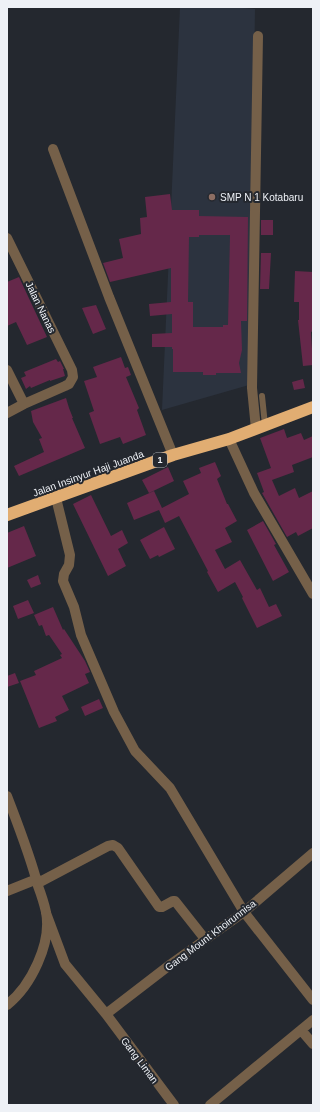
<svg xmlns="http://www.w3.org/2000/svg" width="320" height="1112" viewBox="0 0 320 1112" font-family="Arial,sans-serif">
<rect width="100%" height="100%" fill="#24282f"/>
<path fill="#2c333f" d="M 180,7 L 232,7 L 255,9 L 249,385 L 162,410 Z"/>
<path fill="#65284a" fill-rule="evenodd" d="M 170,194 L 172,210 L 199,210 L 199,216 L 248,217 L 247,321 L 241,321 L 242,350 L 239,363 L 241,373 L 216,373 L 216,375 L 203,375 L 203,372 L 173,372 L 173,349 L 172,349 L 172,347 L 152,347 L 152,334 L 172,333 L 172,314 L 150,316 L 149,304 L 171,302 L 171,268 L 110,282 L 103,263 L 123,258 L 119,239 L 141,234 L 140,218 L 147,217 L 145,197 ZM 199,235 L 230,235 L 228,325 L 223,325 L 223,327 L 193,327 L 193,302 L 188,302 L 189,237 L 199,237 Z
M 261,220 L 273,220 L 273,235 L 261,235 Z
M 261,253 L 271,253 L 269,289 L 260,289 Z
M 295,271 L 313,272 L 313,331 L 311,332 L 313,365 L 303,366 L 298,320 L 299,320 L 299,302 L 294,302 Z
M 19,277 L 47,337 L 27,345 L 16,322 L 7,326 L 7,282 Z
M 96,305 L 106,329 L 93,334 L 82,308 Z
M 121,357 L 125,368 L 128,367 L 131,375 L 126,377 L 139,408 L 137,410 L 146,435 L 123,444 L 120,437 L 100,444 L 89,413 L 94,411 L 84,381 L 97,377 L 93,367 Z
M 56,359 L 58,362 L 60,361 L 64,369 L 63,369 L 65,376 L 50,381 L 50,380 L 31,388 L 30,386 L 26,389 L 21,378 L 26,376 L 24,372 Z
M 303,379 L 305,388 L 294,390 L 292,382 Z
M 66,398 L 69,408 L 73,418 L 72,418 L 85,448 L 19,476 L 14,466 L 44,452 L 39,439 L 42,438 L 33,422 L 31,411 Z
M 284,429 L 287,438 L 301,433 L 304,440 L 313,436 L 313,457 L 292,465 L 294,472 L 272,480 L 279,496 L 295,488 L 299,498 L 313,491 L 313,528 L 298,536 L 296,532 L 287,537 L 262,493 L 264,492 L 257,473 L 271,468 L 260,438 Z
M 215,462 L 221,476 L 217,479 L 227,504 L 228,504 L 237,521 L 225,528 L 232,542 L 215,550 L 225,569 L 240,560 L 257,590 L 260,588 L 269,607 L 276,604 L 282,616 L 257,628 L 242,598 L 243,597 L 235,582 L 218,592 L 207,572 L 208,571 L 179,516 L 165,523 L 159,510 L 134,520 L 127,503 L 154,491 L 162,508 L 189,494 L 183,481 L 201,473 L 199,468 Z
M 168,467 L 174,481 L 149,493 L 142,480 Z
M 91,495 L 111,536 L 122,530 L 128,543 L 118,549 L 126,566 L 108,576 L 73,504 Z
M 263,521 L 276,544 L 274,545 L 289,572 L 273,581 L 247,530 Z
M 24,526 L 36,556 L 7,568 L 7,533 Z
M 164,527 L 175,549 L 159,557 L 158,555 L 150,559 L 140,540 Z
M 38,575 L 41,584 L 31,588 L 27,580 Z
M 28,600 L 34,613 L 18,619 L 13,606 Z
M 53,607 L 63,630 L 64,629 L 85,661 L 90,672 L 85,674 L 89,683 L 62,696 L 69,710 L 55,717 L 57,721 L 39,728 L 20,681 L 36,675 L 34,671 L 62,658 L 60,655 L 62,654 L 49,635 L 46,636 L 42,625 L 39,626 L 34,615 Z
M 15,673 L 19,683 L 7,687 L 7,676 Z
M 99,699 L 103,708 L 85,716 L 81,707 Z"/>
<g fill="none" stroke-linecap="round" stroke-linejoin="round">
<path stroke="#756049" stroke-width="6" d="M 262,396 L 265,425"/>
<path stroke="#756049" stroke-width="10" d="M 53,149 L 109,297 L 173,455
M 7,238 L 72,370 L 73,377 L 69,384 L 65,386 L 24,404 L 7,413
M 7,370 L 24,404
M 256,429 L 252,388 L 258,36
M 229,439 L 254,493 L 313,594
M 56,498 L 70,555 L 69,565 L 64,574 L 63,581 L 74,607 L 81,635 L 114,712 L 135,751 L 170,788 L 244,912 L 313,1000
M 7,796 C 18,825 30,855 38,886 C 41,894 44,903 46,912 C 52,943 31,986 7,1005
M 38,883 L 108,846 L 113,845 L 118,848 L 159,907 L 162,907 L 173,901 L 175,901 L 205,939
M 7,891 L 37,879
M 46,913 L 65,964 L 106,1014 L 174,1105
M 106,1014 L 171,964 L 244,912 L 313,853
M 301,1030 L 313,1044
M 210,1105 L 313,1020"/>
<path stroke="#e1ad72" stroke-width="12" d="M 7,515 L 173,455 L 229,439 L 313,407"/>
</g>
<circle fill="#8d6e63" stroke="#24282f" stroke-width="1.5" cx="212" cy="197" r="4"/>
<g text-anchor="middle" stroke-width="4" stroke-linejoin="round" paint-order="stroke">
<rect fill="#24282f" stroke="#b1b5ba" stroke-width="1" x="153" y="453" width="14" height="14" rx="3"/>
<g font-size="9" font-weight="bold" fill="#eef1f6">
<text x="160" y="463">1</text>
</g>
<g font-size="10" fill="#eef1f6" stroke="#24282f" text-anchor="start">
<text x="220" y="201">SMP N 1 Kotabaru</text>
</g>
<g font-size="10" fill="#eef1f6" stroke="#24282f">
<text transform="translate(41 307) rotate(64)" y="4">Jalan Nanas</text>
<text transform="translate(88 473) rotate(-20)" y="4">Jalan Insinyur Haji Juanda</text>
<text transform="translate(210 935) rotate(-37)" y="4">Gang Mount Khoirunnisa</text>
<text transform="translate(140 1060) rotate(53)" y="4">Gang Liman</text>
</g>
</g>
<rect width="320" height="1112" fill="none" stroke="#eef1f6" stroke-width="16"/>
</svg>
